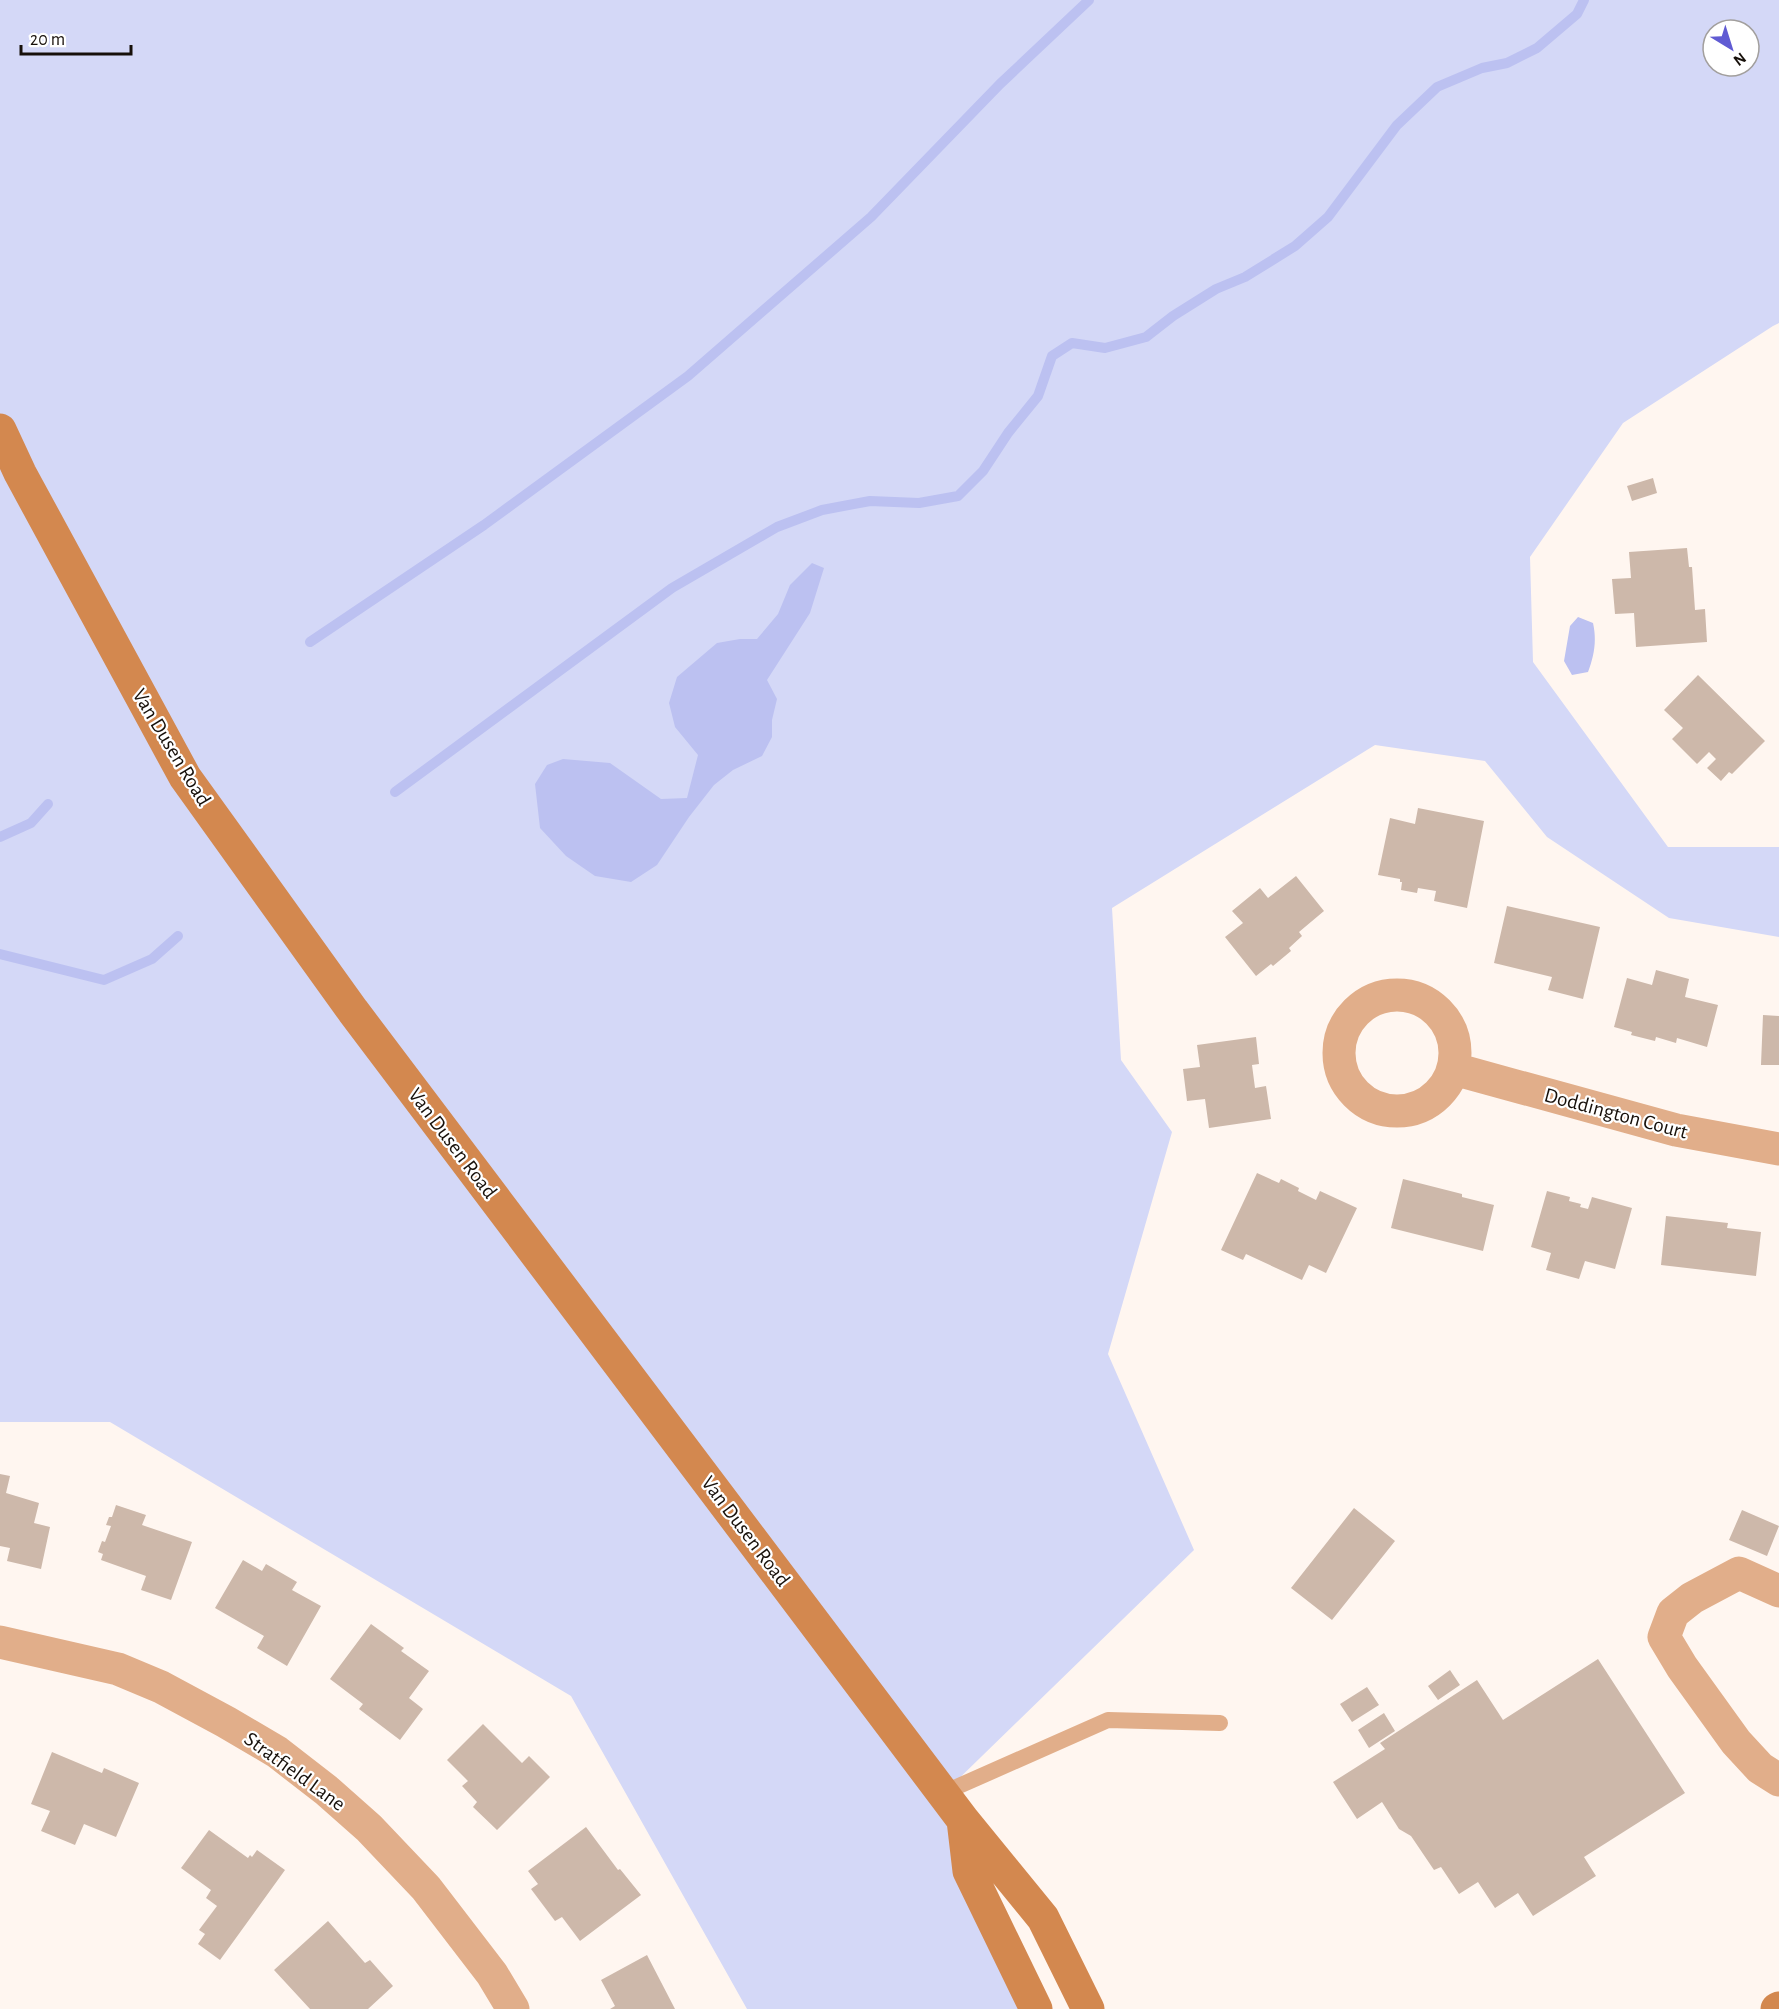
<svg xmlns="http://www.w3.org/2000/svg" width="1779" height="2009" viewBox="0 0 1779 2009" font-family="'Alegreya Sans',sans-serif">
<rect width="100%" height="100%" fill="#fff6f0"/>
<path fill="#d4d8f7" fill-rule="evenodd" d="M 0,0 L 1779,0 L 1779,323 L 1773,326 L 1623,423 L 1530,557 L 1533,662 L 1668,847 L 1779,847 L 1779,937 L 1669,918 L 1547,837 L 1485,761 L 1375,745 L 1112,908 L 1121,1060 L 1172,1132 L 1108,1354 L 1194,1550 L 944,1793 L 1036,2009 L 747,2009 L 571,1696 L 110,1422 L 0,1422 ZM 1713,30 L 1749,30 L 1749,66 L 1713,66 Z"/>
<path fill="#bcc1f1" d="M 812,563 L 824,568 L 810,613 L 767,680 L 777,699 L 772,720 L 772,737 L 762,756 L 733,770 L 714,785 L 689,817 L 657,865 L 631,882 L 595,876 L 566,856 L 540,828 L 535,784 L 547,765 L 563,759 L 610,763 L 661,799 L 687,798 L 698,755 L 675,727 L 669,703 L 677,677 L 717,643 L 740,639 L 757,639 L 778,614 L 790,585 Z
M 1578,617 L 1593,623 C 1597,641 1594,656 1588,672 L 1572,675 L 1564,661 L 1570,626 Z"/>
<g fill="none" stroke-linecap="round" stroke-linejoin="round">
<path stroke="#bcc1f1" stroke-width="10" d="M 310,642 L 484,525 L 688,376 L 871,217 L 1000,84 L 1089,0
M 395,792 L 672,588 L 777,527 L 822,510 L 870,501 L 919,503 L 958,496 L 983,471 L 1008,433 L 1038,396 L 1052,356 L 1072,343 L 1105,348 L 1146,337 L 1173,316 L 1216,289 L 1245,277 L 1295,246 L 1328,217 L 1397,125 L 1437,87 L 1482,68 L 1507,63 L 1537,48 L 1577,14 L 1584,0
M 0,837 L 31,823 L 48,804
M 0,954 L 104,980 L 152,959 L 178,936"/>
</g>
<path fill="#cdb8aa" d="M 1653,478 L 1657,493 L 1632,501 L 1627,486 Z
M 1687,548 L 1689,567 L 1692,567 L 1695,610 L 1705,609 L 1707,642 L 1636,647 L 1634,613 L 1615,614 L 1612,579 L 1631,578 L 1629,552 Z
M 1698,675 L 1765,741 L 1732,774 L 1729,772 L 1721,781 L 1707,768 L 1716,759 L 1709,752 L 1697,764 L 1672,739 L 1683,728 L 1664,710 Z
M 1418,808 L 1484,821 L 1467,908 L 1434,901 L 1436,891 L 1418,888 L 1417,893 L 1401,890 L 1402,882 L 1400,882 L 1400,879 L 1378,875 L 1390,818 L 1415,824 Z
M 1296,876 L 1324,911 L 1299,932 L 1302,936 L 1289,948 L 1291,951 L 1273,966 L 1271,964 L 1256,976 L 1225,937 L 1243,923 L 1232,911 L 1260,888 L 1268,898 Z
M 1507,906 L 1600,927 L 1583,999 L 1548,990 L 1552,977 L 1494,963 Z
M 1656,970 L 1689,979 L 1685,997 L 1718,1005 L 1707,1047 L 1677,1038 L 1676,1043 L 1656,1037 L 1655,1041 L 1631,1035 L 1632,1032 L 1614,1027 L 1627,978 L 1652,985 Z
M 1763,1015 L 1779,1016 L 1779,1065 L 1761,1065 Z
M 1256,1037 L 1259,1064 L 1252,1065 L 1255,1088 L 1266,1086 L 1271,1119 L 1209,1128 L 1205,1099 L 1187,1101 L 1183,1069 L 1200,1067 L 1197,1045 Z
M 1257,1173 L 1279,1183 L 1281,1179 L 1299,1188 L 1298,1191 L 1316,1200 L 1320,1191 L 1357,1208 L 1326,1273 L 1309,1265 L 1302,1280 L 1246,1254 L 1243,1260 L 1221,1250 Z
M 1403,1179 L 1462,1194 L 1462,1197 L 1494,1205 L 1483,1251 L 1391,1228 Z
M 1547,1191 L 1570,1197 L 1569,1201 L 1581,1204 L 1580,1207 L 1588,1209 L 1592,1197 L 1632,1208 L 1615,1269 L 1585,1261 L 1579,1279 L 1546,1270 L 1551,1253 L 1531,1247 Z
M 1666,1216 L 1728,1223 L 1727,1228 L 1761,1232 L 1756,1276 L 1661,1265 Z
M 0,1474 L 10,1476 L 6,1493 L 39,1503 L 34,1523 L 50,1527 L 41,1569 L 7,1561 L 10,1548 L 0,1546 Z
M 116,1505 L 146,1515 L 142,1525 L 192,1542 L 171,1600 L 141,1590 L 146,1576 L 101,1560 L 103,1554 L 98,1552 L 102,1541 L 105,1542 L 111,1526 L 106,1525 L 109,1517 L 112,1517 Z
M 1354,1508 L 1395,1541 L 1332,1620 L 1291,1588 Z
M 1742,1510 L 1779,1526 L 1767,1556 L 1729,1540 Z
M 243,1560 L 262,1571 L 266,1564 L 297,1582 L 292,1590 L 321,1606 L 287,1666 L 257,1648 L 264,1636 L 215,1608 Z
M 371,1624 L 404,1648 L 401,1651 L 429,1671 L 409,1698 L 423,1709 L 400,1740 L 359,1709 L 363,1704 L 330,1679 Z
M 1598,1659 L 1685,1793 L 1584,1857 L 1596,1876 L 1533,1916 L 1518,1893 L 1495,1908 L 1478,1882 L 1459,1894 L 1441,1867 L 1434,1870 L 1411,1836 L 1399,1829 L 1382,1802 L 1357,1819 L 1333,1782 L 1385,1749 L 1380,1743 L 1477,1680 L 1503,1720 Z
M 1450,1670 L 1460,1685 L 1438,1700 L 1428,1686 Z
M 1367,1687 L 1379,1705 L 1352,1722 L 1340,1704 Z
M 1384,1713 L 1395,1731 L 1369,1748 L 1358,1730 Z
M 483,1724 L 522,1763 L 529,1756 L 550,1777 L 497,1830 L 473,1807 L 477,1802 L 462,1786 L 468,1781 L 447,1760 Z
M 52,1752 L 102,1773 L 104,1768 L 139,1783 L 116,1837 L 84,1824 L 75,1845 L 41,1831 L 50,1811 L 31,1804 Z
M 586,1827 L 618,1870 L 620,1869 L 641,1895 L 580,1941 L 562,1917 L 555,1921 L 531,1889 L 538,1884 L 528,1871 Z
M 209,1830 L 248,1858 L 250,1855 L 252,1857 L 257,1850 L 285,1870 L 220,1960 L 198,1944 L 205,1934 L 199,1930 L 217,1906 L 206,1898 L 211,1890 L 181,1868 Z
M 328,1921 L 365,1963 L 370,1960 L 393,1986 L 368,2009 L 310,2009 L 274,1970 Z
M 647,1955 L 675,2009 L 610,2009 L 615,2006 L 601,1980 Z"/>
<g fill="none" stroke-linecap="round" stroke-linejoin="round">
<path stroke="#e1ae8a" stroke-width="16" d="M 943,1793 L 1108,1720 L 1220,1723"/>
<path stroke="#e1ae8a" stroke-width="33" d="M1339 1053a58 58 0 1 1 116 0a58 58 0 1 1-116 0Z
M 1454,1069 L 1676,1130 L 1779,1149
M 1779,1591 L 1739,1573 L 1692,1598 L 1673,1613 L 1664,1637 L 1682,1667 L 1736,1742 L 1760,1768 L 1779,1780
M 0,1642 L 118,1669 L 161,1687 L 226,1722 L 277,1752 L 326,1790 L 369,1828 L 426,1888 L 492,1974 L 513,2009"/>
<path stroke="#d3884f" stroke-width="33" d="M 0,430 L 20,473 L 185,777 L 353,1011 L 963,1820 L 1043,1918 L 1088,2009
M 963,1820 L 969,1871 L 1036,2009
M 1777,2009 L 1779,2008"/>
</g>
<g text-anchor="middle" stroke-width="4.5" stroke-linejoin="round" paint-order="stroke">
<g font-size="21" fill="#17100a" stroke="#fff">
<text transform="translate(172 747) rotate(59)" y="7">Van Dusen Road</text>
<text transform="translate(1616 1113) rotate(15)" y="7">Doddington Court</text>
<text transform="translate(453 1143) rotate(53)" y="7">Van Dusen Road</text>
<text transform="translate(746 1531) rotate(53)" y="7">Van Dusen Road</text>
<text transform="translate(295 1771) rotate(36)" y="7">Stratfield Lane</text>
</g>
</g>
<g transform="translate(1731 48) rotate(142)"><circle r="28" fill="#ffffff" stroke="#a29f9d" stroke-width="1.5"/>
<path d="M0-4.5L10 22L0 15L-10 22Z" fill="#605bd3"/>
<text y="-9" font-size="16" font-weight="bold" text-anchor="middle" fill="#17100a">N</text>
</g>
<path d="M21 45v9h110v-9" fill="none" stroke="#17100a" stroke-width="3"/>
<text x="30" y="45" font-size="18" fill="#17100a" stroke="#ffffff" stroke-width="4.5" paint-order="stroke">20 m</text>
</svg>
